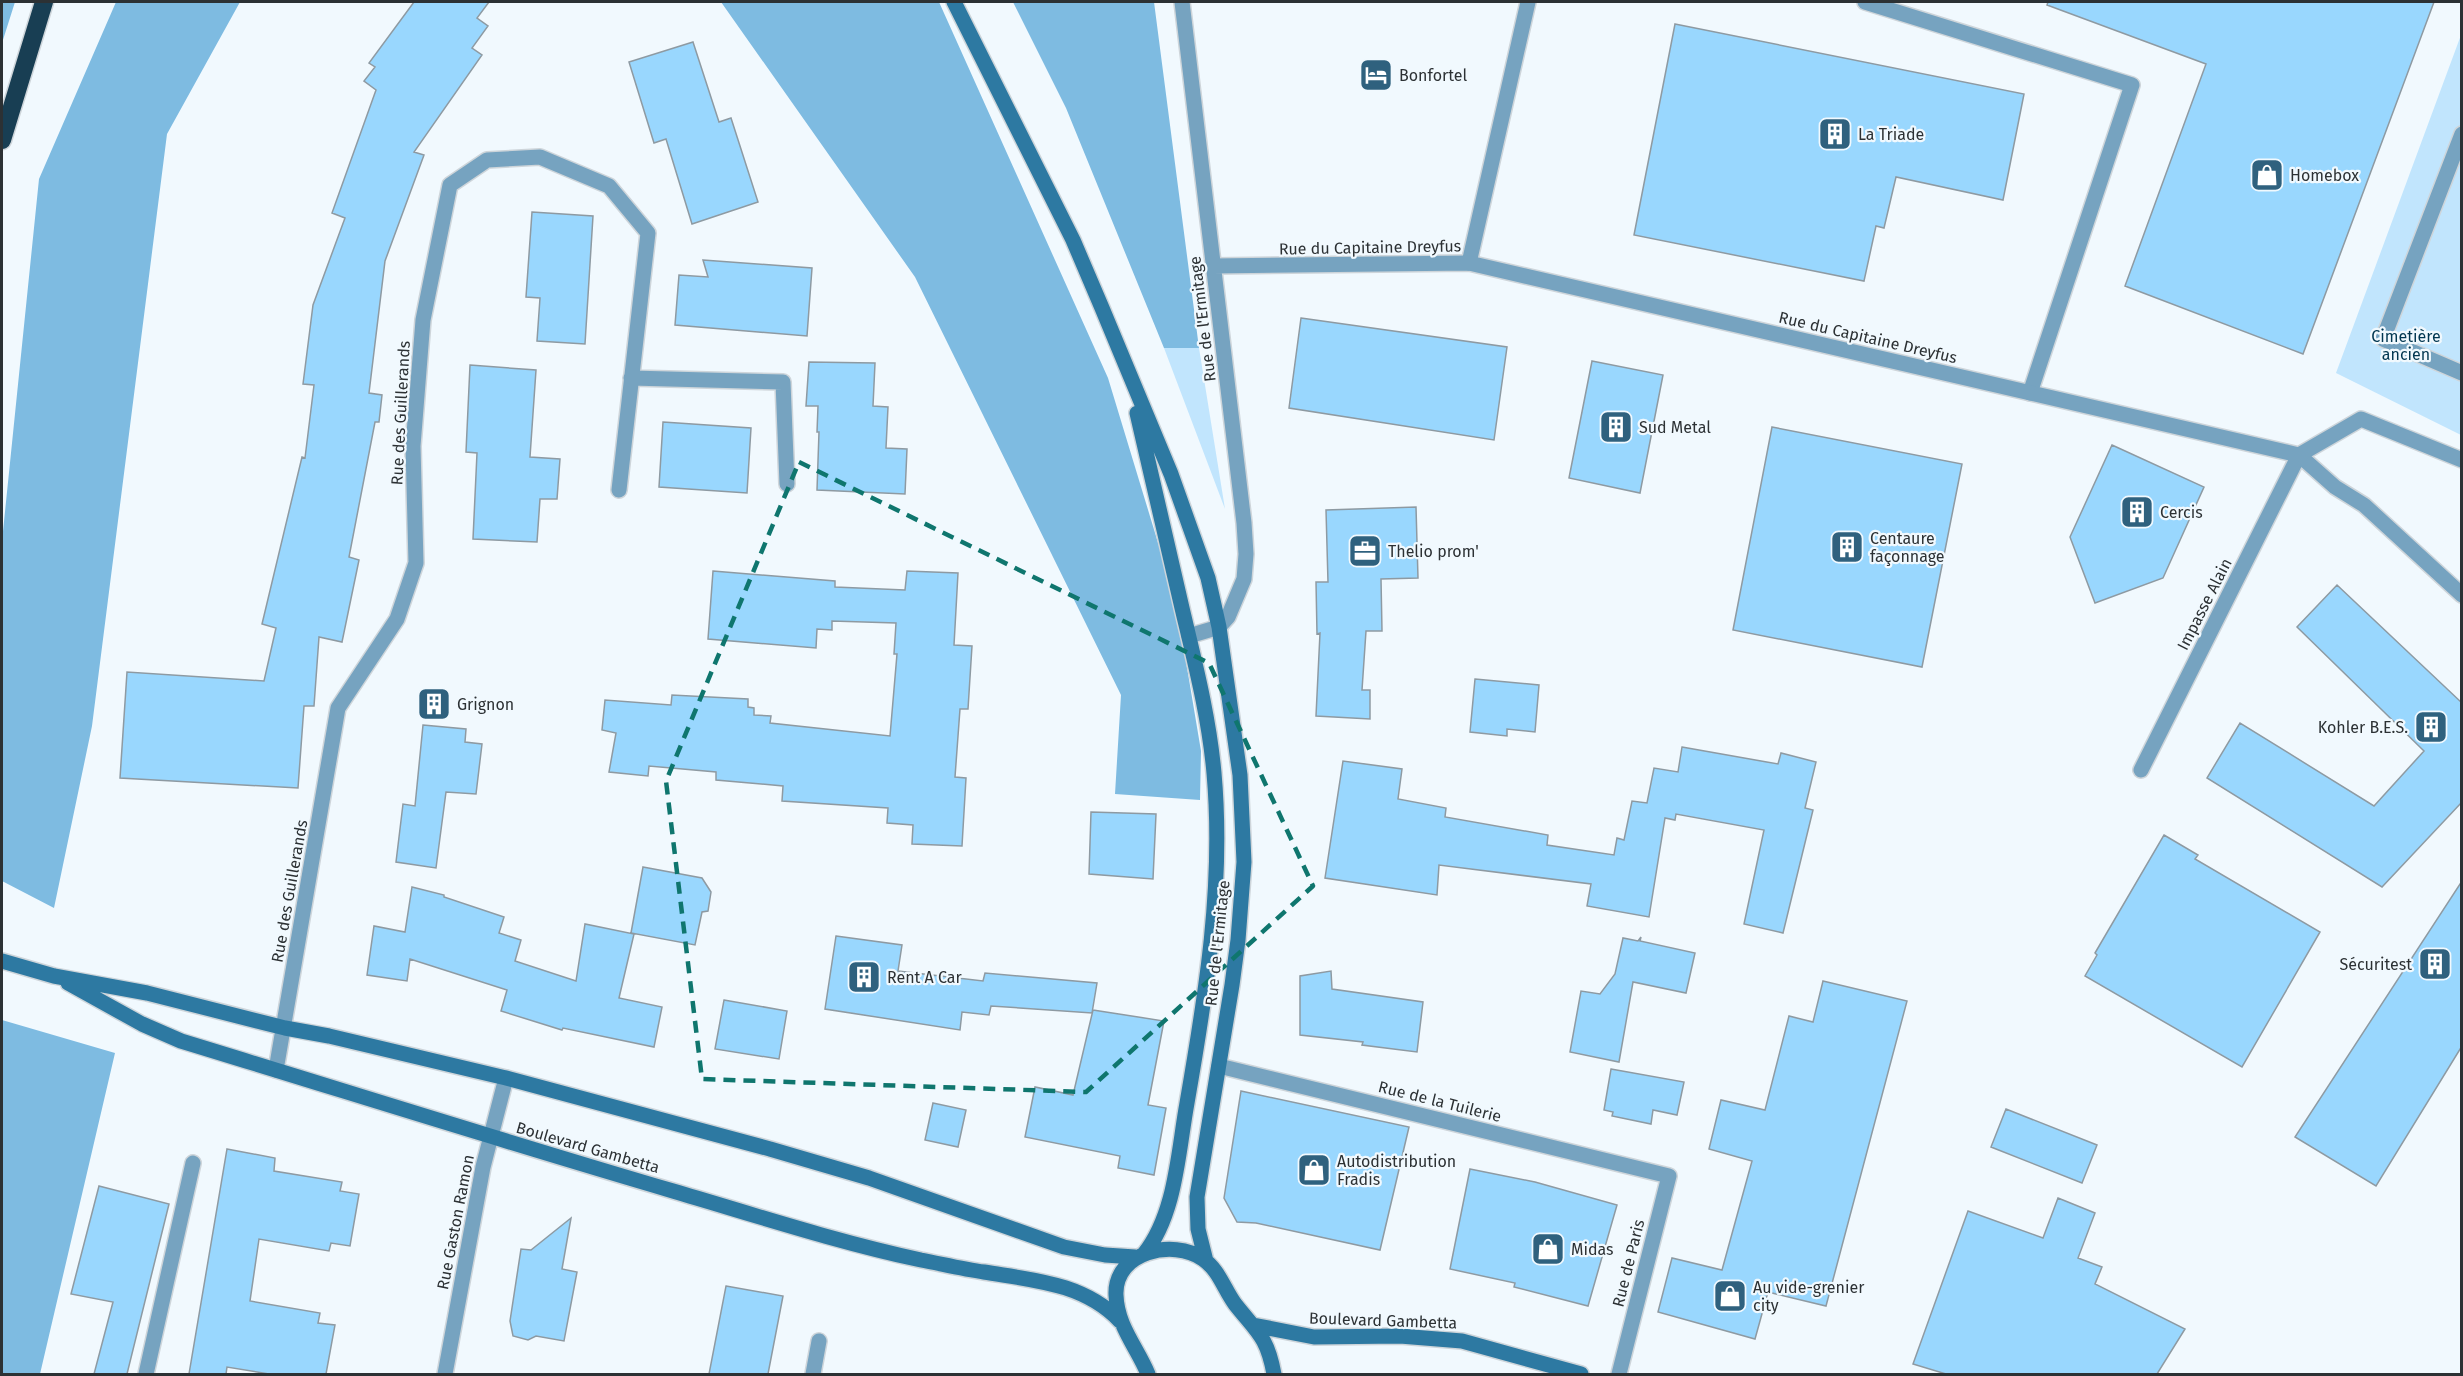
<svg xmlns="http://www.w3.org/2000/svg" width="2463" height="1376" viewBox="0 0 2463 1376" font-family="'Fira Sans',sans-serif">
<rect width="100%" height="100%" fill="#f1f9fe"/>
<path fill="#c1e5fd" d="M 2461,35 L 2461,435 L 2336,373 Z
M 1164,348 L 1199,348 L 1225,509 Z"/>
<path fill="#7ebbe1" d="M 2,2 L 15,2 L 2,43 Z
M 116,2 L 240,2 L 167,134 L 92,726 L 54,908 L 2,881 L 2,541 L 39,179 Z
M 721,2 L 939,2 L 1108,378 L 1176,602 L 1201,751 L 1200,800 L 1115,794 L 1121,695 L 915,277 Z
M 1013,2 L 1154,2 L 1199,348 L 1164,348 L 1066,108 Z
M 2,1020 L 115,1053 L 40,1374 L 2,1374 Z"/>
<path fill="#99d7fe" stroke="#8e9aa2" stroke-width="1.5" d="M 414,2 L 489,2 L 477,18 L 488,26 L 472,48 L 482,55 L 414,152 L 424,155 L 385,261 L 369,393 L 382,395 L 379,422 L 375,422 L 349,557 L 359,560 L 342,642 L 319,637 L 314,706 L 304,706 L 298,788 L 120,778 L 127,672 L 264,681 L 276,628 L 262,624 L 302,457 L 305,458 L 314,385 L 303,384 L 313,305 L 345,218 L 332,213 L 376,90 L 364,81 L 375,67 L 369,63 Z
M 2048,2 L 2434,2 L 2303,354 L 2125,286 L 2206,64 L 2047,5 Z
M 1675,24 L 2024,94 L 2003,200 L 1896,177 L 1884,228 L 1876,226 L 1864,281 L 1634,235 Z
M 693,42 L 719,122 L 731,118 L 758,202 L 692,224 L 666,139 L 654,143 L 629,62 Z
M 532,212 L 593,216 L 585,344 L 537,341 L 540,298 L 526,297 Z
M 703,260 L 812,268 L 807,336 L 675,325 L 679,275 L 708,277 Z
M 1301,318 L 1507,347 L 1494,440 L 1289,408 Z
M 1592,361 L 1663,375 L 1640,493 L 1569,478 Z
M 809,362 L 875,363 L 873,406 L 888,407 L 886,448 L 907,449 L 905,494 L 817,490 L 819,432 L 817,432 L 818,406 L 806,406 Z
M 470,365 L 536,370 L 530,457 L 560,459 L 557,499 L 540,499 L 537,542 L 473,539 L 477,453 L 466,452 Z
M 663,422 L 751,428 L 747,493 L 659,487 Z
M 1772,427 L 1962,464 L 1922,667 L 1733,630 Z
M 2112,445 L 2204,487 L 2163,578 L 2095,603 L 2070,537 Z
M 1416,507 L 1418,578 L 1381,579 L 1382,631 L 1366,631 L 1362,690 L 1370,690 L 1370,719 L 1316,716 L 1320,633 L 1317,634 L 1316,582 L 1328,582 L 1326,510 Z
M 713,571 L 835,581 L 835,587 L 905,590 L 907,571 L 958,573 L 954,645 L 972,646 L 968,709 L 960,709 L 955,777 L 966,778 L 962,846 L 912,844 L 913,825 L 887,823 L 888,808 L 782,801 L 783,786 L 716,780 L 716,772 L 649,766 L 648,776 L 609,772 L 616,733 L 602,730 L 605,700 L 671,705 L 672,695 L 748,699 L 748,707 L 754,708 L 754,715 L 771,716 L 770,723 L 890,736 L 897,654 L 894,654 L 896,623 L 832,621 L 832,630 L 817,629 L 816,648 L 708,639 Z
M 2337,585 L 2462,703 L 2462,802 L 2382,887 L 2207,778 L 2240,723 L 2374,806 L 2424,751 L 2297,627 Z
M 1475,679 L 1539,685 L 1535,732 L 1507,729 L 1507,736 L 1470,732 Z
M 423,725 L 466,729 L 465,742 L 482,744 L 476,794 L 446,792 L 436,868 L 396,862 L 403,804 L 415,806 Z
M 1682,747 L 1778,764 L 1781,753 L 1816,762 L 1805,808 L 1813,810 L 1783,933 L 1744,924 L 1764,830 L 1676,814 L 1675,820 L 1665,818 L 1649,917 L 1587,906 L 1591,884 L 1439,865 L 1437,895 L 1325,878 L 1343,761 L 1402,769 L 1398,799 L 1446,808 L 1445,817 L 1548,835 L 1547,845 L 1614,855 L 1617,838 L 1624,840 L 1632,801 L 1647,803 L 1654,768 L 1678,772 Z
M 1091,812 L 1156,814 L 1153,879 L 1089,874 Z
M 2164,835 L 2198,855 L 2195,859 L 2320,932 L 2242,1067 L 2085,976 L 2097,955 L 2095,953 Z
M 643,867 L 702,878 L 711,892 L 708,911 L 702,912 L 695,945 L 631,933 Z
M 2462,881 L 2462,1046 L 2376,1186 L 2295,1137 Z
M 412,887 L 444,895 L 444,897 L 504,917 L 499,933 L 521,940 L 515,961 L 576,981 L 585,924 L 634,934 L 619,998 L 662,1007 L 654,1047 L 563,1028 L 562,1030 L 501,1011 L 507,990 L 410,959 L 407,981 L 367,975 L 374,926 L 405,932 Z
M 836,936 L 902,945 L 898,971 L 983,981 L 985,973 L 1097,983 L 1092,1013 L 991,1006 L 989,1015 L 962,1012 L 960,1030 L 825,1009 Z
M 1641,937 L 1640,941 L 1695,953 L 1686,993 L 1633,982 L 1619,1062 L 1570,1052 L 1581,991 L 1600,994 L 1615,974 L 1623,938 L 1638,941 Z
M 1331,971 L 1332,989 L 1423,1002 L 1417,1052 L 1362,1045 L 1363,1042 L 1300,1035 L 1300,976 Z
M 1823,981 L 1907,1001 L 1826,1306 L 1768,1292 L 1755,1339 L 1658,1312 L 1672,1258 L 1722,1270 L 1752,1161 L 1709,1149 L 1721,1100 L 1765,1110 L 1789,1016 L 1813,1022 Z
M 724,1000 L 787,1011 L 779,1059 L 715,1049 Z
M 1093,1010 L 1164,1021 L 1148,1105 L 1166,1108 L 1154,1175 L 1118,1168 L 1120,1156 L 1025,1137 L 1035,1087 L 1073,1095 Z
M 1611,1069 L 1684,1082 L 1677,1115 L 1653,1110 L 1651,1124 L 1612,1116 L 1613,1112 L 1604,1110 Z
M 1241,1091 L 1409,1127 L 1380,1250 L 1256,1223 L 1237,1222 L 1224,1198 Z
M 933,1103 L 966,1110 L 958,1147 L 925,1140 Z
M 2006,1109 L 2097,1145 L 2082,1183 L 1991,1147 Z
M 227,1149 L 275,1158 L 274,1171 L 342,1182 L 340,1191 L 359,1194 L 350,1246 L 331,1243 L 329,1251 L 259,1239 L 250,1301 L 320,1313 L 318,1323 L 335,1325 L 326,1374 L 269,1374 L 227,1367 L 226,1374 L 189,1374 Z
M 1470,1169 L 1535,1182 L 1617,1205 L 1588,1306 L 1514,1287 L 1515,1283 L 1450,1269 Z
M 99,1186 L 169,1204 L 127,1374 L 94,1374 L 113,1302 L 71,1294 Z
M 2058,1198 L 2095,1213 L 2078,1258 L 2102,1267 L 2095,1284 L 2185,1329 L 2157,1374 L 1946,1374 L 1913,1364 L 1968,1211 L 2043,1238 Z
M 571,1218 L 562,1269 L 577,1272 L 564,1341 L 536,1336 L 528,1340 L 513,1336 L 510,1321 L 521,1249 L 531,1250 Z
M 726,1286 L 783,1296 L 768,1374 L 709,1374 Z"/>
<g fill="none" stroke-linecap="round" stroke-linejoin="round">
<g stroke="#ced5da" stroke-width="18">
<path id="lane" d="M 1865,2 L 2132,85 L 2030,393
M 2462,134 L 2383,339 L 2462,373
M 1469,263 L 1528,2
M 146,1374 L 193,1163
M 813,1374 L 819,1341"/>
</g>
<g stroke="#ced5da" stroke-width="18">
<path id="street" d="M 1182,2 L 1244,523 L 1246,554 L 1244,579 L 1228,617 L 1219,627 L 1189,636
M 1213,266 L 1469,263 L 2299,455 L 2335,487 L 2364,505 L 2462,595
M 631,378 L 783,382 L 787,484
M 2141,770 L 2299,455 L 2361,419 L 2462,460
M 1219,1066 L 1669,1176 L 1619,1374
M 276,1070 L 338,708 L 397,619 L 416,563 L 413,446 L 423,320 L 450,185 L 487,160 L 540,157 L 609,186 L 648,233 L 619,490
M 445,1374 L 483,1167 L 506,1078"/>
</g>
<g stroke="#ced5da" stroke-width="18">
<path id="secondary" d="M 954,2 L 1073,240 L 1102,308 L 1171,474 L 1208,578 L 1219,627 L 1240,775 L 1244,862 L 1238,940 L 1232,985 L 1197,1197 L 1198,1229 L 1206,1261
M 1137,413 C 1152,478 1167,543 1182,608 C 1195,663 1209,717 1214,773 C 1224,884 1206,994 1187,1103 C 1178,1152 1176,1214 1144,1254
M 2,961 L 54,976 L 147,993 L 285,1028 L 329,1036 L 506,1078 L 770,1149 L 869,1178 L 1064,1247 L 1105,1255 L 1135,1257
M 68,983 L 142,1024 L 181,1041 C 345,1091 509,1143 673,1191 C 755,1215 837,1242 921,1260 C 942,1264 963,1269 984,1272 C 1032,1280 1084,1283 1120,1321
M 1253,1325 L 1314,1337 L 1400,1336 L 1462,1341 L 1581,1374
M 1148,1374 C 1137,1347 1117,1326 1116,1295 C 1114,1252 1173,1238 1203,1259 C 1219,1270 1224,1289 1235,1304 C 1257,1332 1267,1336 1274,1374"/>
</g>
<g stroke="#ced5da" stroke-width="21">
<path id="highway" d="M 2,140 L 44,2"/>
</g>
<use href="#lane" stroke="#76a3c0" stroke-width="15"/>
<use href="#street" stroke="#76a3c0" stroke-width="15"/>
<use href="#secondary" stroke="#2d79a2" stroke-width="15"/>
<use href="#highway" stroke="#183e53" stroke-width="18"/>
</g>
<path fill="none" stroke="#0f766e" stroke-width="4.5" stroke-dasharray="12 8" stroke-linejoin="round" d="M 799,462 L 1209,663 L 1313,886 L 1086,1092 L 702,1079 L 666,781 Z"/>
<defs>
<g id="hotel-square" transform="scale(1.725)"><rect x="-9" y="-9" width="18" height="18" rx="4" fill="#2f617e" stroke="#f1f9fe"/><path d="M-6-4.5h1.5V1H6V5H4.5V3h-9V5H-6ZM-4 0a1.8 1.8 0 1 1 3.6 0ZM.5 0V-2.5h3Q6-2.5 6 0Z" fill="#fff"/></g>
<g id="building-square" transform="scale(1.725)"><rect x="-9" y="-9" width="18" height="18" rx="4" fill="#2f617e" stroke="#f1f9fe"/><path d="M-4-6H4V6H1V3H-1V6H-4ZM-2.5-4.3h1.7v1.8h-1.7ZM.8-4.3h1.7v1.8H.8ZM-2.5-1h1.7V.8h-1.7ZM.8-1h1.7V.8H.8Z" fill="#fff"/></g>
<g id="shop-square" transform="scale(1.725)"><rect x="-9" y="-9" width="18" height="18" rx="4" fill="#2f617e" stroke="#f1f9fe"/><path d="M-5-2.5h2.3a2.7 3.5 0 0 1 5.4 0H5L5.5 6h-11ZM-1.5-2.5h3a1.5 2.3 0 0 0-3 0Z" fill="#fff"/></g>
<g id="office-square" transform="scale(1.725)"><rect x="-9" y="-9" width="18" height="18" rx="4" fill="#2f617e" stroke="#f1f9fe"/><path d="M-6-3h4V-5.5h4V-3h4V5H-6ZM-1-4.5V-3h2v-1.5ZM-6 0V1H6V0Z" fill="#fff"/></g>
</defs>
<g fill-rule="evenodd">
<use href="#hotel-square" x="1376" y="75"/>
<use href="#building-square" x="1835" y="134"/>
<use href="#shop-square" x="2267" y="175"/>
<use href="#building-square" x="1616" y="427"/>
<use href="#building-square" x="2137" y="512"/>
<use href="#building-square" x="1847" y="547"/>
<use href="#office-square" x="1365" y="551"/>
<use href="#building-square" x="434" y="704"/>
<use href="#building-square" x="2431" y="727"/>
<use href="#building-square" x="2435" y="964"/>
<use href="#building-square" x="864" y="977"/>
<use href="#shop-square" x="1314" y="1170"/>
<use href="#shop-square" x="1548" y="1249"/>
<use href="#shop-square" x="1730" y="1296"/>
</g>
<g text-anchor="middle" stroke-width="4.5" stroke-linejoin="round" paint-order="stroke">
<g font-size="16" fill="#2c3134" stroke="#f1f9fe" text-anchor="start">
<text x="1399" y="81">Bonfortel</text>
<text x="1858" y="140">La Triade</text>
<text x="2290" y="181">Homebox</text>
<text x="1639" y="433">Sud Metal</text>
<text x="2160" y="518">Cercis</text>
<text x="1870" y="544">Centaure<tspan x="1870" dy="18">façonnage</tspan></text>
<text x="1388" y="557">Thelio prom'</text>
<text x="457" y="710">Grignon</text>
<text x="2408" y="733" text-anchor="end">Kohler B.E.S.</text>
<text x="2412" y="970" text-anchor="end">Sécuritest</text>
<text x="887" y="983">Rent A Car</text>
<text x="1337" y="1167">Autodistribution<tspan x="1337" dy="18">Fradis</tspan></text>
<text x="1571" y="1255">Midas</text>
<text x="1753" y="1293">Au vide-grenier<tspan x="1753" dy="18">city</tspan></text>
</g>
<g font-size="16" fill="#2c3134" stroke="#f1f9fe">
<text transform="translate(1370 247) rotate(-1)" y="6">Rue du Capitaine Dreyfus</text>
<text transform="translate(1202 319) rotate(-97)" y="6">Rue de l'Ermitage</text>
<text transform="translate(1868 337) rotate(13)" y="6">Rue du Capitaine Dreyfus</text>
<text transform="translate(400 413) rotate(-87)" y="6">Rue des Guillerands</text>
<text transform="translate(2204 604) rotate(-63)" y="6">Impasse Alain</text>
<text transform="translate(289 891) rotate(-80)" y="6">Rue des Guillerands</text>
<text transform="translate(1217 943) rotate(-84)" y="6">Rue de l'Ermitage</text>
<text transform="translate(1440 1101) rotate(14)" y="6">Rue de la Tuilerie</text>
<text transform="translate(588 1147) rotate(16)" y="6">Boulevard Gambetta</text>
<text transform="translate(455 1222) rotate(-79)" y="6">Rue Gaston Ramon</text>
<text transform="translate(1628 1263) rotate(-76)" y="6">Rue de Paris</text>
<text transform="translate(1383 1320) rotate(2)" y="6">Boulevard Gambetta</text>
</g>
<g font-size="16" fill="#013650" stroke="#f1f9fe">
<text x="2406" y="342">Cimetière<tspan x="2406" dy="18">ancien</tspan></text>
</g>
</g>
<rect width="2463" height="1376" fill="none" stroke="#2c3134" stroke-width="6"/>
</svg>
